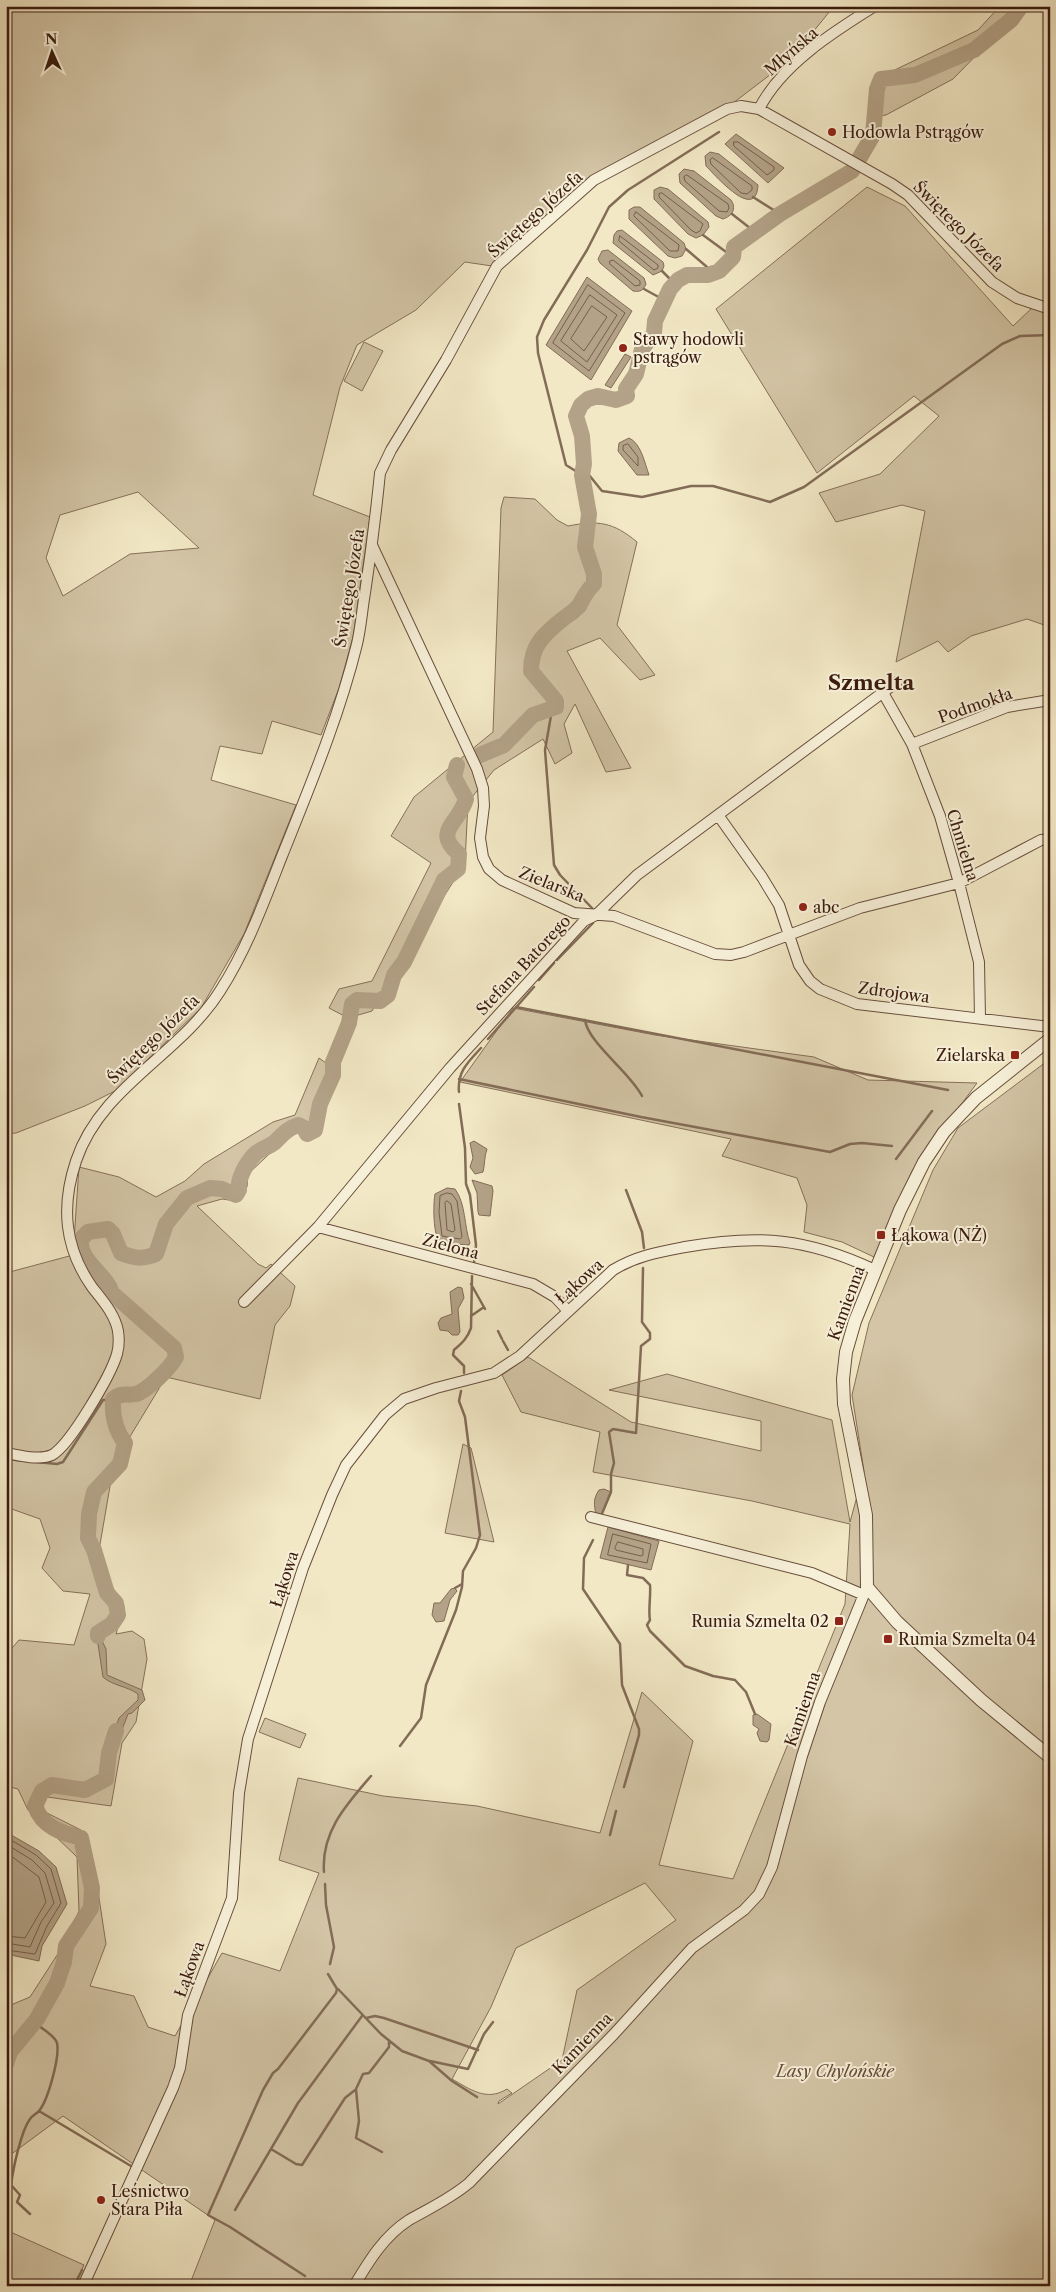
<svg xmlns="http://www.w3.org/2000/svg" width="1056" height="2292" viewBox="0 0 1056 2292" font-family="'Libre Caslon Text',serif">
<rect width="100%" height="100%" fill="#f2e8c5"/>
<filter id="stains"><feTurbulence type="fractalNoise" baseFrequency=".004" numOctaves="4"/><feColorMatrix values="0 0 0 0 .2 0 0 0 0 .09 0 0 0 0 .02 0 0 0 .5 -.17"/></filter>
<radialGradient id="worn" r=".72"><stop offset=".6" stop-color="#630" stop-opacity="0"/><stop offset="1" stop-color="#630" stop-opacity=".3"/></radialGradient>
<path fill="#d3c5a6" stroke="#86705a" fill-rule="evenodd" d="M 6,6 L 834,6 L 792,58 L 724,110 L 595,176 L 492,266 L 465,262 L 416,310 L 357,345 L 340,387 L 313,495 L 370,517 L 353,637 L 339,688 L 321,735 L 272,721 L 262,754 L 220,746 L 211,780 L 296,805 L 244,934 L 201,1008 L 115,1091 L 85,1106 L 16,1133 L 6,1134 ZM 138,492 L 199,548 L 130,554 L 63,596 L 46,558 L 60,515 Z
M 1000,6 L 1034,6 L 1026,9 L 1003,35 L 993,38 L 953,79 L 886,115 L 879,116 L 878,78 L 978,30 Z
M 867,187 L 905,206 L 1013,326 L 1033,307 L 1050,316 L 1050,627 L 1027,619 L 971,636 L 948,652 L 938,641 L 896,662 L 925,511 L 902,505 L 836,522 L 819,493 L 880,474 L 939,416 L 914,396 L 817,473 L 716,309 Z
M 364,342 L 383,351 L 362,391 L 344,381 Z
M 504,497 L 535,499 L 557,520 L 568,526 C 598,520 613,522 637,542 L 617,625 L 655,675 L 640,680 L 600,638 L 567,651 L 631,768 L 606,772 L 575,704 L 564,724 L 572,753 L 555,764 L 543,739 L 494,770 L 468,802 L 465,863 L 372,1011 L 348,1018 L 329,1008 L 339,989 L 372,981 L 431,863 L 391,836 L 414,797 L 493,732 L 501,508 Z
M 513,1008 L 655,1035 L 814,1057 L 868,1080 L 977,1083 L 912,1171 L 874,1257 L 842,1242 L 804,1232 L 807,1205 L 797,1178 L 722,1156 L 731,1139 L 460,1082 Z
M 319,1058 L 326,1063 L 328,1093 L 311,1128 L 289,1135 L 264,1159 L 248,1174 L 247,1187 L 236,1201 L 222,1199 L 197,1206 L 258,1264 L 266,1268 L 271,1264 L 295,1286 L 290,1306 L 275,1325 L 260,1399 L 166,1377 L 114,1463 L 97,1562 L 124,1606 L 116,1634 L 132,1631 L 144,1639 L 147,1659 L 136,1722 L 122,1743 L 111,1806 L 40,1796 L 45,1812 L 81,1830 L 96,1878 L 106,1944 L 90,1986 L 134,1996 L 148,2027 L 175,2036 L 222,1953 L 280,1971 L 319,1873 L 279,1860 L 298,1778 L 383,1796 L 477,1806 L 600,1833 L 642,1692 L 693,1741 L 659,1865 L 733,1879 L 845,1604 L 850,1524 L 752,1501 L 593,1472 L 600,1432 L 521,1412 L 502,1375 L 528,1357 L 631,1422 L 761,1451 L 761,1421 L 609,1390 L 667,1374 L 832,1420 L 850,1522 L 864,1471 L 852,1395 L 869,1323 L 933,1170 L 958,1128 L 1050,1059 L 1050,2286 L 189,2286 L 215,2220 L 63,2116 L 6,2158 L 6,2007 L 30,1997 L 61,1949 L 79,1911 L 77,1857 L 28,1810 L 18,1789 L 6,1786 L 6,1655 L 19,1640 L 74,1645 L 90,1594 L 63,1591 L 42,1568 L 50,1548 L 40,1519 L 6,1507 L 6,1273 L 73,1255 L 79,1167 L 119,1177 L 156,1197 L 185,1181 L 204,1164 L 273,1122 L 295,1115 ZM 645,1883 L 676,1920 L 577,1990 L 562,2060 L 498,2104 L 499,2101 L 512,2093 L 507,2089 C 486,2102 470,2089 452,2079 L 491,2007 L 516,1948 Z
M 463,1444 L 471,1448 L 494,1542 L 445,1533 Z
M 265,1718 L 306,1734 L 300,1748 L 259,1732 Z
M 6,2230 L 84,2265 L 75,2286 L 6,2286 Z"/>
<path fill="#b3a287" stroke="#836c57" d="M 736,134 L 784,168 L 768,183 L 725,144 Z
M 710,152 L 719,154 L 758,185 C 756,223 715,175 706,166 L 705,156 Z
M 684,169 L 694,171 L 731,200 C 737,209 732,216 723,219 L 716,216 L 680,183 L 679,174 Z
M 660,187 L 668,189 L 708,222 L 709,227 L 703,235 L 696,238 L 688,234 L 654,199 L 654,190 Z
M 634,207 L 640,207 L 684,243 L 686,249 L 682,256 L 675,258 L 668,256 L 629,219 L 629,210 Z
M 622,230 L 663,262 L 664,266 L 662,271 L 653,275 L 613,243 L 614,235 L 617,231 Z
M 608,250 L 644,278 L 646,284 C 643,291 640,292 633,291 L 600,263 L 598,259 L 602,251 Z
M 587,277 L 632,311 L 591,380 L 546,345 Z
M 625,354 L 631,357 L 611,388 L 605,385 Z
M 629,438 C 641,443 645,464 649,475 L 637,475 L 618,451 L 619,443 Z
M 474,1141 L 487,1149 C 484,1157 485,1165 483,1172 L 475,1174 L 470,1167 L 473,1158 L 470,1143 Z
M 472,1180 L 492,1186 L 493,1191 L 490,1216 L 479,1215 L 478,1212 L 477,1193 Z
M 447,1188 L 455,1189 C 466,1204 464,1226 470,1243 L 469,1245 L 440,1243 C 433,1235 433,1205 435,1194 Z
M 458,1287 L 462,1288 L 464,1298 L 458,1309 L 460,1332 L 458,1335 L 452,1335 L 448,1331 L 440,1330 L 438,1323 L 441,1318 L 452,1314 L 450,1292 Z
M 604,1489 L 611,1492 L 601,1516 L 596,1515 C 594,1504 593,1499 599,1490 Z
M 608,1527 L 659,1541 L 651,1570 L 600,1558 Z
M 455,1588 L 457,1591 L 450,1600 L 444,1621 L 436,1622 L 432,1615 L 434,1603 L 440,1603 L 451,1589 Z
M 111,1621 L 114,1625 L 99,1635 L 106,1649 L 107,1675 L 142,1690 L 145,1700 L 132,1713 L 128,1714 L 113,1753 L 107,1752 L 119,1718 L 138,1700 L 138,1694 C 127,1686 113,1686 103,1677 L 96,1631 Z
M 757,1714 L 771,1724 L 769,1740 L 767,1742 L 760,1741 L 757,1733 L 759,1729 L 753,1725 L 753,1715 Z
M 6,1832 L 39,1851 L 56,1867 L 67,1904 L 42,1946 L 39,1961 L 6,1954 Z"/>
<g fill="none" stroke-linecap="round" stroke-linejoin="round">
<path stroke="#765e4a" stroke-width="1" d="M 734,142 L 738,142 L 774,167 L 774,170 L 767,175 L 734,146 Z
M 713,158 L 752,186 L 752,190 L 747,194 L 741,193 L 711,164 L 710,160 Z
M 687,175 L 728,204 L 729,208 L 727,212 L 719,211 L 685,181 L 684,177 Z
M 662,193 L 703,224 L 700,231 L 696,233 L 691,230 L 659,197 L 659,194 Z
M 636,212 L 679,245 L 678,251 L 670,251 L 634,216 Z
M 620,236 L 658,265 L 658,268 L 654,270 L 619,241 Z
M 610,261 L 613,260 L 640,281 L 640,285 L 635,286 L 610,264 Z
M 588,285 L 625,313 L 589,371 L 553,343 Z
M 590,295 L 617,315 L 587,362 L 561,341 Z
M 592,306 L 607,317 L 584,351 L 571,339 Z
M 628,444 L 638,457 L 638,466 L 623,450 L 623,446 Z
M 447,1193 L 452,1194 L 457,1201 L 462,1237 L 460,1239 L 442,1236 L 439,1212 L 440,1196 Z
M 447,1201 L 451,1204 L 455,1230 L 453,1232 L 447,1230 L 445,1203 Z
M 613,1534 L 651,1544 L 647,1563 L 608,1555 Z
M 618,1542 L 643,1549 L 643,1555 L 641,1556 L 616,1550 L 615,1548 Z
M 6,1837 L 36,1855 L 51,1869 L 61,1903 L 47,1926 L 35,1954 L 6,1950
M 6,1844 L 32,1860 L 45,1873 L 54,1903 L 41,1922 L 30,1947 L 6,1943
M 6,1852 L 39,1877 L 46,1902 L 25,1938 L 6,1936"/>
<path stroke="#836c57" stroke-width="2.5" d="M 719,132 L 628,190 L 609,207 L 587,250 L 544,320 L 537,337 L 538,353 L 566,465 L 582,475 L 589,475 L 602,491 L 642,497 L 691,486 L 713,486 L 770,502 L 804,487 L 1002,344 L 1020,336 L 1050,335
M 753,197 L 780,214
M 732,214 L 755,232
M 703,235 L 733,257
M 686,249 L 714,273
M 662,271 L 675,284
M 644,289 L 664,300
M 552,710 L 545,750 L 554,865 L 560,875 L 592,908
M 557,960 L 593,923
M 539,980 L 554,963
M 516,1007 L 948,1090
M 585,1020 C 588,1043 630,1072 642,1096
M 488,1039 L 534,987
M 459,1079 L 641,1117 L 830,1152 L 850,1144 L 862,1143 L 892,1146
M 459,1092 C 457,1072 468,1062 481,1048
M 459,1104 L 465,1148 L 466,1184 L 470,1195 L 476,1245 L 474,1263
M 896,1159 L 932,1111
M 626,1190 L 642,1232 L 644,1248
M 471,1284 L 485,1309
M 471,1316 L 484,1307
M 498,1331 L 502,1339
M 503,1341 L 508,1350
M 464,1373 L 464,1366 L 453,1355 L 454,1350 C 462,1343 467,1339 471,1328 L 472,1276
M 6,1459 L 57,1464 L 63,1462 L 103,1400 L 113,1399
M 601,1516 L 611,1492 L 611,1474 L 614,1463 L 609,1432 L 613,1429 L 636,1433 L 641,1346 L 650,1339 L 650,1333 L 642,1322 L 643,1268
M 593,1540 L 584,1558 L 583,1589 L 620,1644 L 622,1685 L 639,1729 L 639,1735 L 624,1787
M 628,1565 L 627,1575 L 643,1578 L 650,1585 C 651,1595 648,1612 650,1620 L 647,1625 L 650,1631 L 685,1666 L 713,1676 L 735,1680 L 746,1692 L 755,1714
M 455,1588 L 462,1584
M 400,1746 L 421,1718 L 426,1685 L 456,1610 L 462,1587 L 463,1571 L 476,1548 L 480,1535 L 465,1417 L 459,1401 L 461,1391
M 610,1835 L 616,1811
M 324,1872 C 321,1832 346,1805 371,1776
M 325,1884 L 326,1905 L 334,1947 L 330,1964
M 338,1989 L 381,2034 L 402,2051 L 429,2061 L 452,2081 L 477,2097
M 366,2018 L 375,2016 L 384,2018 L 478,2050
M 430,2061 L 468,2069 L 484,2034 L 493,2022
M 39,2111 L 131,2166
M 271,2149 L 296,2164 L 302,2165 L 345,2098 L 355,2090
M 382,2152 L 356,2138 L 359,2121 L 356,2089 L 363,2074 L 369,2073 L 389,2047 L 389,2041
M 235,2210 L 298,2103 L 362,2016
M 30,2214 L 17,2202 L 20,2195 L 11,2185 C 13,2169 21,2131 30,2119 C 32,2116 36,2114 39,2111 C 48,2100 60,2057 57,2043 C 55,2035 40,2028 34,2022
M 305,2276 L 230,2227 L 208,2215 L 263,2090 L 273,2073 L 278,2069 L 336,1993 L 337,1989 L 328,1974
M 74,2286 L 82,2270"/>
<path stroke="#b3a287" stroke-width="16" d="M 480,755 L 504,745 L 533,715 L 556,707 L 556,701 L 531,671 C 531,645 544,634 564,618 C 569,615 575,610 579,606 C 584,597 586,591 594,584 L 594,574 L 585,547 L 589,514 L 582,475 L 584,464 L 582,436 L 576,416 L 581,405 L 588,399 L 598,396 L 616,400 L 627,396 L 626,389 L 636,374 L 642,349 L 654,333 L 655,321 L 670,289 L 678,280 L 687,275 L 708,275 L 719,271 L 733,257 L 734,247 L 780,214 L 852,171 L 873,135 L 877,89 L 881,79 L 915,75 L 974,50 L 1011,20 L 1021,6
M 98,1636 L 98,1633 L 112,1624 L 118,1615 L 116,1603 L 107,1593 L 94,1550 L 88,1538 L 89,1514 L 94,1492 L 120,1464 L 125,1443 C 115,1430 112,1415 113,1399 C 121,1392 127,1396 136,1394 C 147,1391 171,1367 176,1357 L 174,1348 L 112,1293 C 106,1273 78,1261 81,1239 L 88,1232 L 108,1229 L 113,1234 L 121,1253 C 134,1258 142,1260 156,1254 L 166,1224 L 187,1198 L 210,1188 L 222,1189 L 236,1195 L 239,1190 C 237,1179 247,1162 255,1154 C 260,1149 269,1147 275,1142 C 283,1134 287,1129 298,1125 L 304,1128 L 307,1134 L 315,1130 L 320,1104 L 333,1075 L 333,1062 L 349,1023 L 352,1004 L 357,1000 L 380,1001 L 388,995 L 394,975 L 404,962 L 444,880 L 458,869 L 459,854 C 432,831 459,824 466,799 L 454,777 L 457,765
M 6,2064 L 10,2052 L 37,2019 L 57,1983 L 64,1962 L 66,1946 L 91,1908 L 92,1888 L 81,1838 C 62,1833 42,1827 35,1806 L 42,1791 L 52,1785 L 85,1790 L 106,1779 L 109,1753 L 116,1731"/>
<g stroke="#684e3c" stroke-width="12">
<path id="minor" d="M 759,109 C 781,65 833,32 875,6
M 372,545 L 477,769 L 483,788 L 484,806 L 480,838 L 483,857 L 489,869 L 502,880 L 574,913 L 614,916 L 715,954 L 731,955 L 744,952 L 860,908 L 959,883 L 1041,840 L 1050,839
M 882,691 L 912,744 L 940,816 L 959,883 L 979,962 L 980,1018
M 912,744 L 1007,707 L 1050,700
M 718,815 L 762,877 L 779,905 L 799,965 L 810,981 L 820,989 L 857,1004 L 1050,1027
M 318,1227 L 533,1284 L 555,1297 L 568,1311
M 244,1302 L 318,1227 L 450,1068 L 584,921 L 596,915 L 637,875 L 897,682
M 6,1453 C 19,1455 39,1461 52,1455 C 70,1445 111,1375 117,1354 C 119,1347 119,1338 118,1331 C 115,1314 102,1300 92,1287 C 64,1247 61,1206 76,1161 C 101,1086 180,1055 220,991 C 247,949 264,902 282,856 C 310,786 339,717 357,644 C 361,627 362,610 365,593 C 371,553 376,513 380,473 L 391,450 L 446,360 L 497,266 L 594,180 L 727,109 L 741,106 L 759,109 L 892,184 L 908,195 L 992,282 L 1017,298 L 1050,309
M 591,1517 L 812,1573 L 864,1595
M 83,2286 L 173,2088 L 180,2068 L 188,2015 L 232,1898 L 239,1793 L 248,1739 L 303,1568 L 332,1495 L 346,1465 L 385,1415 L 404,1399 L 436,1388 L 494,1373 L 520,1356 L 613,1270 C 636,1256 659,1252 685,1247 C 759,1234 807,1238 875,1270
M 354,2286 C 369,2261 384,2236 409,2220 C 430,2208 450,2199 469,2183 L 614,2034 L 692,1948 L 744,1910 L 759,1894 L 772,1867 L 802,1756 L 820,1702 L 867,1587"/>
</g>
<g stroke="#684e3c" stroke-width="14">
<path id="tertiary" d="M 1050,1039 L 976,1098 L 944,1132 L 924,1162 L 900,1210 L 855,1321 L 846,1352 L 843,1379 L 844,1404 L 866,1515 L 867,1587 L 897,1622 L 981,1700 L 1050,1757"/>
</g>
<use href="#minor" stroke="#f7f0d9" stroke-width="10"/>
<use href="#tertiary" stroke="#f7f0d9" stroke-width="12"/>
</g>
<g fill="#8f2418" stroke="#f7f0d9" stroke-width="2">
<circle cx="832" cy="132" r="5"/>
<circle cx="623" cy="348" r="5"/>
<circle cx="803" cy="907" r="5"/>
<rect x="1010" y="1050" width="10" height="10" rx="2.5"/>
<rect x="876" y="1230" width="10" height="10" rx="2.5"/>
<rect x="834" y="1616" width="10" height="10" rx="2.5"/>
<rect x="883" y="1634" width="10" height="10" rx="2.5"/>
<circle cx="101" cy="2200" r="5"/>
</g>
<g text-anchor="middle" stroke-width="4" stroke-linejoin="round" paint-order="stroke">
<g font-size="16" fill="#3a1b0e" stroke="#f7f0d9">
<text transform="translate(791 51) rotate(-41)" y="6">Młyńska</text>
<text transform="translate(535 214) rotate(-42)" y="6">Świętego Józefa</text>
<text transform="translate(959 226) rotate(45)" y="6">Świętego Józefa</text>
<text transform="translate(349 588) rotate(-81)" y="6">Świętego Józefa</text>
<text transform="translate(975 705) rotate(-19)" y="6">Podmokła</text>
<text transform="translate(963 845) rotate(73)" y="6">Chmielna</text>
<text transform="translate(552 884) rotate(22)" y="6">Zielarska</text>
<text transform="translate(523 965) rotate(-47)" y="6">Stefana Batorego</text>
<text transform="translate(894 992) rotate(8)" y="6">Zdrojowa</text>
<text transform="translate(153 1039) rotate(-44)" y="6">Świętego Józefa</text>
<text transform="translate(451 1246) rotate(15)" y="6">Zielona</text>
<text transform="translate(579 1281) rotate(-42)" y="6">Łąkowa</text>
<text transform="translate(846 1303) rotate(-70)" y="6">Kamienna</text>
<text transform="translate(284 1579) rotate(-72)" y="6">Łąkowa</text>
<text transform="translate(802 1709) rotate(-71)" y="6">Kamienna</text>
<text transform="translate(189 1969) rotate(-70)" y="6">Łąkowa</text>
<text transform="translate(582 2043) rotate(-46)" y="6">Kamienna</text>
</g>
<g font-size="16" fill="#3a1b0e" stroke="#f7f0d9" text-anchor="start">
<text x="842" y="138">Hodowla Pstrągów</text>
<text x="633" y="345">Stawy hodowli<tspan x="633" dy="18">pstrągów</tspan></text>
<text x="813" y="913">abc</text>
<text x="1005" y="1061" text-anchor="end">Zielarska</text>
<text x="891" y="1241">Łąkowa (NŻ)</text>
<text x="829" y="1627" text-anchor="end">Rumia Szmelta 02</text>
<text x="898" y="1645">Rumia Szmelta 04</text>
<text x="111" y="2197">Leśnictwo<tspan x="111" dy="18">Stara Piła</tspan></text>
</g>
<g font-size="16" font-style="italic" fill="#684e3c" stroke="#f7f0d9">
<text x="835" y="2077">Lasy Chylońskie</text>
</g>
<g font-size="21" font-weight="bold" fill="#3a1b0e" stroke="#f7f0d9">
<text x="871" y="690">Szmelta</text>
</g>
</g>
<rect width="1056" height="2292" fill="none" stroke="#f2e8c5" stroke-width="25"/>
<rect x="8" y="8" width="1041" height="2277" fill="none" stroke="#3a1b0e" stroke-width="2.5"/>
<rect x="12" y="12" width="1031" height="2267" fill="none" stroke="#3a1b0e"/>
<g transform="translate(52 52) rotate(357)" stroke="#f7f0d9" stroke-width="4" paint-order="stroke">
<path d="M0-4L9 19L0 12L-9 19Z" fill="#3a1b0e"/>
<text y="-8" font-size="14" font-weight="bold" text-anchor="middle" fill="#3a1b0e">N</text>
</g>
<rect width="100%" height="100%" filter="url(#stains)"/>
<rect width="100%" height="100%" fill="url(#worn)"/>
</svg>
